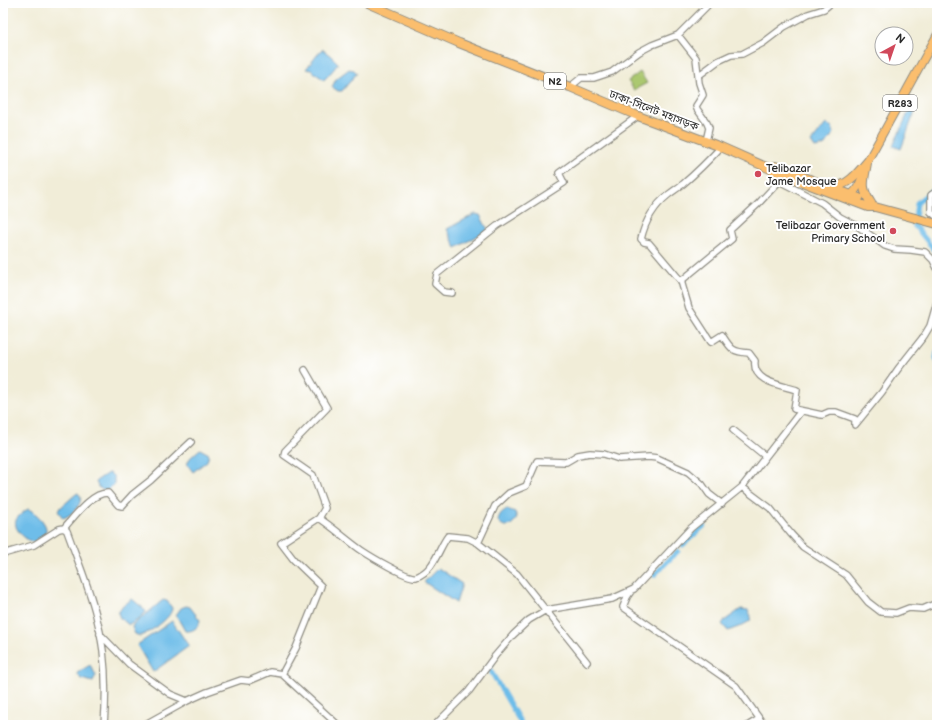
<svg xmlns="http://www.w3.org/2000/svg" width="940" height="728" viewBox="0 0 940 728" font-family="'Balsamiq Sans','Noto Sans Bengali',sans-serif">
<rect width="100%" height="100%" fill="#fff"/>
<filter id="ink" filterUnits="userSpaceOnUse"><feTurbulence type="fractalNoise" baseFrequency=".025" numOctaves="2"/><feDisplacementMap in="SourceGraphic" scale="8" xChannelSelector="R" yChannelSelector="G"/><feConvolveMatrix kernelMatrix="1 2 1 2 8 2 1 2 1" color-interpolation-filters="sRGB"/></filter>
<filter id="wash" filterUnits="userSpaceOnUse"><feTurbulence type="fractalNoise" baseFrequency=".012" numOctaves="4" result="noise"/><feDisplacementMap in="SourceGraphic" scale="16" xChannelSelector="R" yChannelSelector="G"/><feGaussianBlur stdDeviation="0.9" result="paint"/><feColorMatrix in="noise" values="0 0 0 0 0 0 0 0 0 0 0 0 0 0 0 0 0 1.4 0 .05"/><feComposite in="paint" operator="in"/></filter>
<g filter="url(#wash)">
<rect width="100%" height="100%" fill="#f1edd8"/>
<path fill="#abc86f" stroke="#6b7a4d" d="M 640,72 L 647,83 L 634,90 L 628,81 Z"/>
<path fill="#6ebde9" stroke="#4c748a" d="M 322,49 L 332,57 L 338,63 L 334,69 L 324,80 L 311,70 L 306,69 Z
M 349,69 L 354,70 L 357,73 L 342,91 L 338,91 L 332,87 L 336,79 Z
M 910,109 L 915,111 L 901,149 L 893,146 Z
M 826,124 L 832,127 L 834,133 L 824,146 L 815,148 L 811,142 Z
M 475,214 L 480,215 L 488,230 L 456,248 L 447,229 Z
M 200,449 L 209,454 L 207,461 L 193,472 L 187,464 L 190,458 Z
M 108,473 L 110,473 L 114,477 L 114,484 L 108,490 L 103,490 L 98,487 L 96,481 Z
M 78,493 L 81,497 C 81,506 71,516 63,518 L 58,511 L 59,509 L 76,494 Z
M 28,509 C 34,511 47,523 46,530 C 46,536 36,541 32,542 C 23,538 10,526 18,517 C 21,514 25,511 28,509 Z
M 507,509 L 515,512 L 517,518 C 512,526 505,530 498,521 C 499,514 502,512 507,509 Z
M 438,568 L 462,584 L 456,603 L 424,582 Z
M 132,599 L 143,608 L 146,612 L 136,621 L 129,625 L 120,618 L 118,613 L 123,606 Z
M 163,600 L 167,601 L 172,608 C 172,618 149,633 140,636 L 135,634 L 132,627 L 133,625 Z
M 186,606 L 190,607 L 200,620 C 199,628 192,632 185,631 L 176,615 L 181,608 Z
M 741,609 L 748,610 L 751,616 L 750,621 L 741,626 L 728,631 L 722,624 L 724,621 Z
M 172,621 L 189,646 L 153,672 L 137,645 Z
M 90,665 L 96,675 L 93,682 L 81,679 L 77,673 Z"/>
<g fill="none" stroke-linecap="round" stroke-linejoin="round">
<path stroke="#6ebde9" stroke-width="5" d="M 937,186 L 917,203 L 914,225 L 937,253
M 937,352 L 936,358 L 937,361
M 683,545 L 704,526
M 654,575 L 678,551
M 492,664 L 489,668 L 522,725"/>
</g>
</g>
<g filter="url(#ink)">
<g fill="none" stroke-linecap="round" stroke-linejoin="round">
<g stroke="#8e8c82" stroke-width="8">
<path id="minor" d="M 678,35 L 696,58 L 699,83 L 703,95 L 696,106 L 697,109 L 707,123 L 709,128 L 706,141
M 698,76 L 718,61 L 731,55 L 742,54 L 763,43 L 784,27 L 808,14 L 824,9 L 831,3
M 570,87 L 581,78 L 594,78 L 612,72 L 639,52 L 652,45 L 678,35 L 707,6 L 705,3
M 721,147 C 709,160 696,173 683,184 C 678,188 673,191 668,195 C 654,206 645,222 641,239 L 644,242 L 649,243 L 681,281 L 689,308 L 711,342 L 722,335 C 731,349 732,352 749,353 L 755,361 C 752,382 781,385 797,390 L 794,409 L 822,415 L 829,412 L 836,412 L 855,419 L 855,425 L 882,392 L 898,369 L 924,336 L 930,326 L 937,302
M 784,175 L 783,183 L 822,203 L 840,217 L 859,227 L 885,246 L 894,249 L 911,250 L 925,252 L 933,260 L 937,268
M 937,191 L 931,195 L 931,212 L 937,217
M 681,281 L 732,239 L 730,230 L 758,204 L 784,176
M 452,293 L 444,292 L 435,284 L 437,274 L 497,226 L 564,183 L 559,173 L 638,116
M 733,430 L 765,456
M 742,487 L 801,411
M 319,518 C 334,528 347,540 361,550 C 370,556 408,579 416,577 C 435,570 438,549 448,536 L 468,538 L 478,543 L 517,574 L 587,662
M 64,528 C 74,517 92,492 108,493 L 118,505 L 122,506 L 132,495 L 151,480 L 191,442
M 478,543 L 495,506 L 509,493 L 526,486 L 537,461 L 566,462 L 578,455 L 590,453 L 604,454 L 619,459 L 649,457 L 657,458 L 688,472 L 702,484 L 709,494 L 722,504
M 3,554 L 34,545 L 59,529 L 64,528 L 67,531 C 77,559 89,587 96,615 C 106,651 107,688 104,725
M 632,590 L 627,597 L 623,607 L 736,686 L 764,725
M 100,634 L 129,664 L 170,694 L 187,701
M 282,674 L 296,648 L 321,586 L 294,560 L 281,543 L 319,518 L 325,508 L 313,475 L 284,455 L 285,451 L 327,408 L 305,370
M 144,725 L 187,701 L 207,692 L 241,680 L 249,681 L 270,672 L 282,674 L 338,725
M 435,725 L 469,691 L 495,656 L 513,635 L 529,620 L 546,610 L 612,599 L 634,589 L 691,528 L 742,487 L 770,508 L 791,534 L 803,547 L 846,575 L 868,602 L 881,612 L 896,613 L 909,608 L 923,609 L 937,603
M 749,725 L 759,719"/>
</g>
<g stroke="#8e8c82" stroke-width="9">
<path id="major" d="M 846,197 C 860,193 862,174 867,162 L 937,35"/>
</g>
<g stroke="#8e8c82" stroke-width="10">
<path id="highway" d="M 367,3 L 459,43 L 570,87 L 638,116 L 721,147 L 784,175 L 868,207 L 875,207 L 937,224
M 867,163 C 864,181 860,187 871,203
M 775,166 L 859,198
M 831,188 C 847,186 857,174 867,162"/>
</g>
<use href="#minor" stroke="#fff" stroke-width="5.5"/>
<use href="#major" stroke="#fbbe6e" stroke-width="7"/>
<use href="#highway" stroke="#fbbe6e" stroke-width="8"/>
</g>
</g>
<g fill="#d1495b" stroke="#fff" stroke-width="1.5">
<circle cx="758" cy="174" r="4"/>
<circle cx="893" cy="231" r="4"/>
</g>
<g text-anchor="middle" stroke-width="4" stroke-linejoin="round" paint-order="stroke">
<g fill="#fff" stroke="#6b6b6b" stroke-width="1">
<rect x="544" y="73" width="22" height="16" rx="3"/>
<rect x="883" y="95" width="34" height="16" rx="3"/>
</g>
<g font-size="10" font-weight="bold" fill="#2b2b2b">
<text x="555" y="85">N2</text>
<text x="900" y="107">R283</text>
</g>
<g font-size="11" fill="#2b2b2b" stroke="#fff">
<text transform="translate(654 110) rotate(21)" y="4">ঢাকা-সিলেট মহাসড়ক</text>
</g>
<g font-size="11" fill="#2b2b2b" stroke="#fff" text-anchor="start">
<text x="766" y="172">Telibazar<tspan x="766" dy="13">Jame Mosque</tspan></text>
<text x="885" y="229" text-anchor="end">Telibazar Government<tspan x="885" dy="13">Primary School</tspan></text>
</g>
</g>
<rect width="940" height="728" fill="none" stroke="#fff" stroke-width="16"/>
<g transform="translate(894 46) rotate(40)"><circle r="19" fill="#ffffff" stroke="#aaaaaa"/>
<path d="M0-3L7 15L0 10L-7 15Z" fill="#d1495b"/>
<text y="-6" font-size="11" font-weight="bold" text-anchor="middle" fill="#2b2b2b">N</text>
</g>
</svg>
